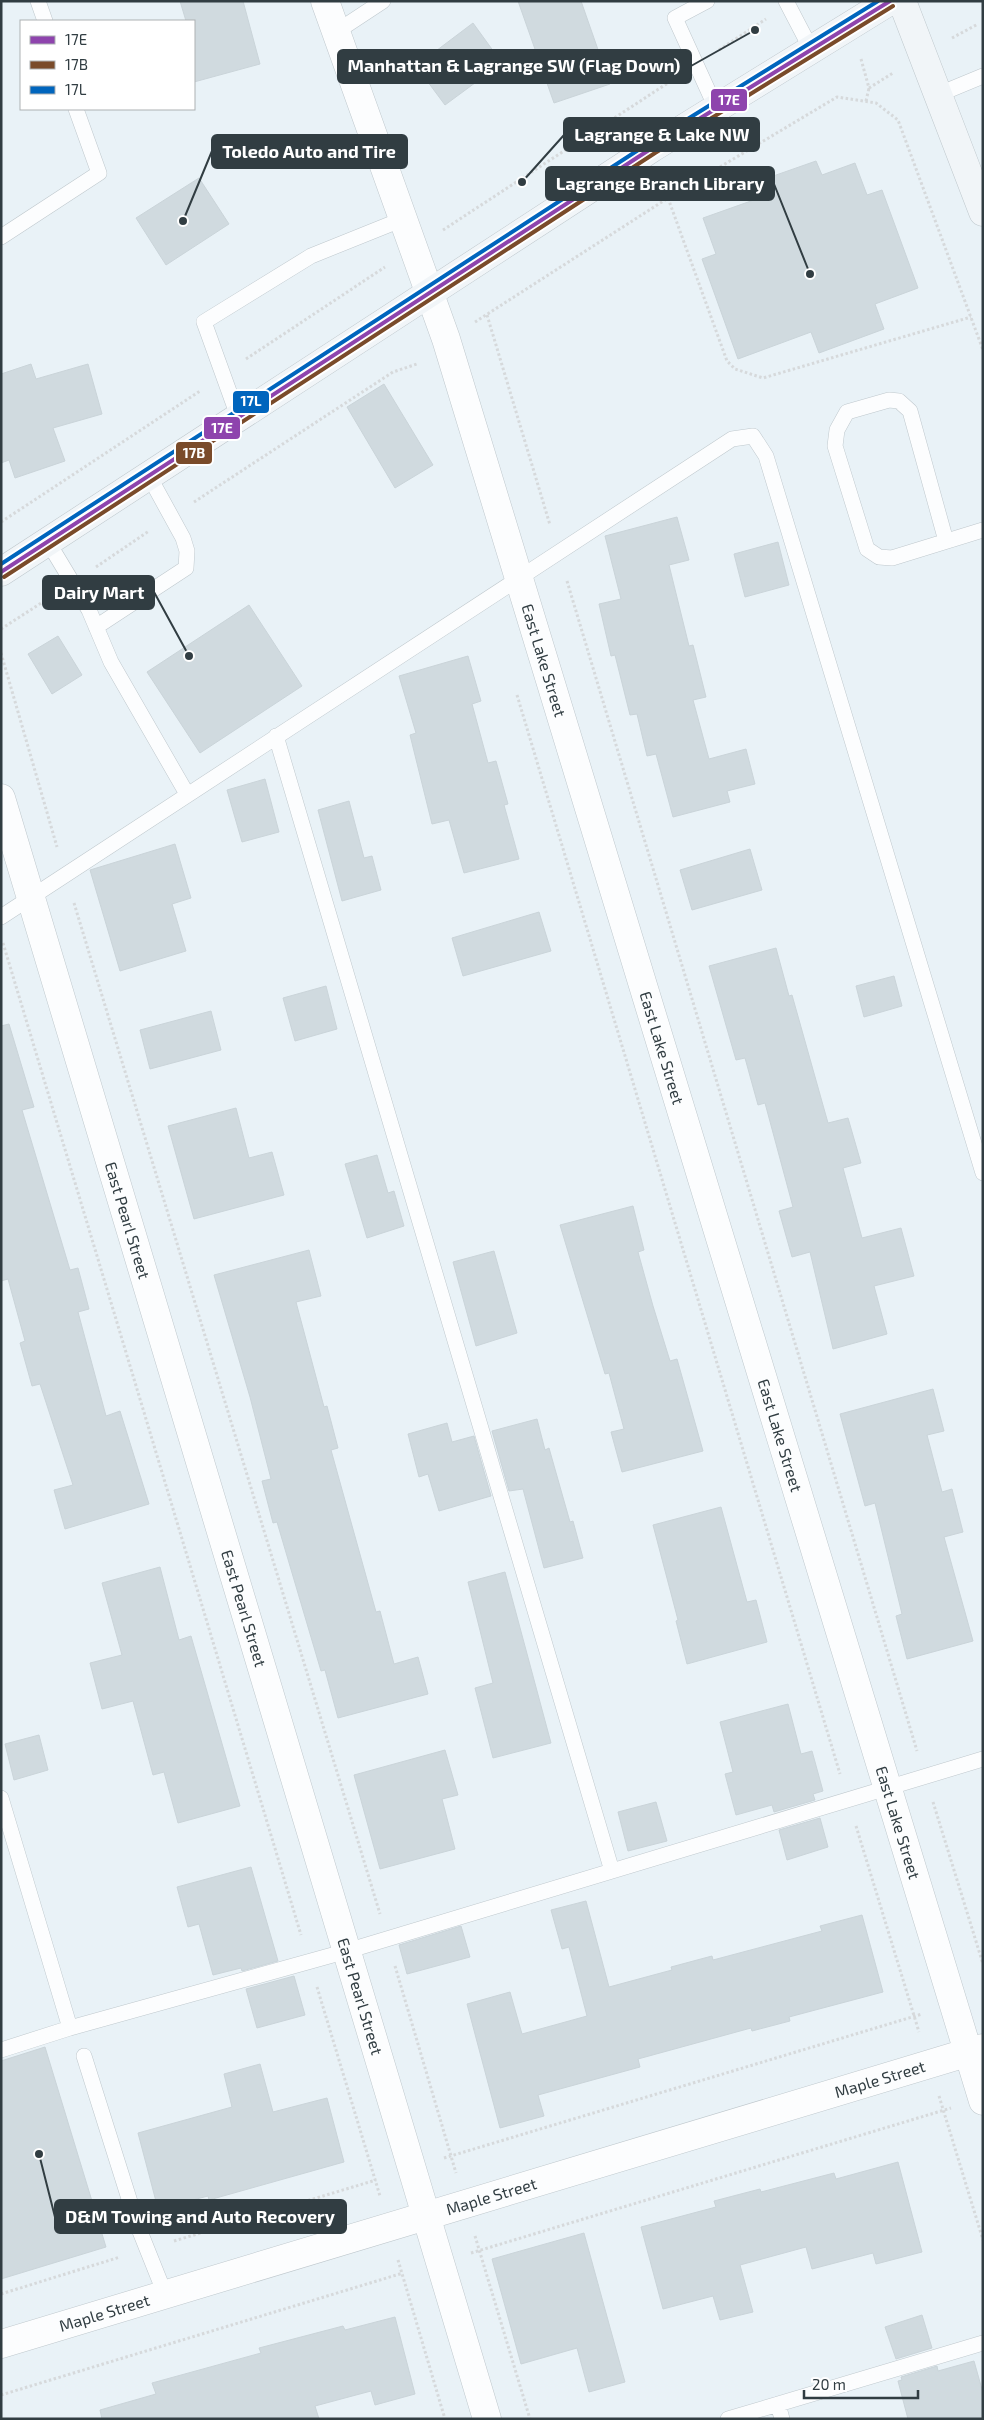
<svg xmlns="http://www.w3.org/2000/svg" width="984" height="2420" viewBox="0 0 984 2420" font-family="'Exo 2',sans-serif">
<rect width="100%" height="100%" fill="#e9f2f7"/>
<path fill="#d0dadf" stroke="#cad4d9" d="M 180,1 L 243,1 L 260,64 L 194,82 L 194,21 L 186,21 Z
M 518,1 L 581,1 L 610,84 L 554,103 Z
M 473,23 L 502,63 L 445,105 L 416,66 Z
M 816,161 L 822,175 L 855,163 L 867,195 L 882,190 L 918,288 L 875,304 L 884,329 L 819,353 L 811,332 L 738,359 L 702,259 L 716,254 L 703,218 L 765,196 L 759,181 Z
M 199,178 L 229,224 L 166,265 L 136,218 Z
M 31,364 L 36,379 L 88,364 L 102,414 L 53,428 L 65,461 L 15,478 L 9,460 L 1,463 L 1,374 Z
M 384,384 L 433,465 L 395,488 L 347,407 Z
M 677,517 L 689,560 L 669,565 L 689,646 L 693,645 L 706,697 L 693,700 L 709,759 L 746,749 L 755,784 L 727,791 L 730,802 L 673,817 L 656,754 L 647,756 L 637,714 L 630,715 L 615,655 L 611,656 L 599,604 L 621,599 L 605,536 Z
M 778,542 L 789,585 L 745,597 L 734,554 Z
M 249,605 L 302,686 L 200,753 L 147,672 Z
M 58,636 L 82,675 L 52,694 L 28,654 Z
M 468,656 L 481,701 L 472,704 L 488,763 L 496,761 L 508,804 L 504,805 L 519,859 L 464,873 L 449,820 L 432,824 L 410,735 L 416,733 L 399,676 Z
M 265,779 L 279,832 L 242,842 L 227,790 Z
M 349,801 L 364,858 L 372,856 L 381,890 L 342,901 L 318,810 Z
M 175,844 L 191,898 L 172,904 L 186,951 L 120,971 L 90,870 Z
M 750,849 L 762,890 L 692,910 L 680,870 Z
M 539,912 L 551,951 L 463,976 L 452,938 Z
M 776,948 L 789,996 L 792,995 L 828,1123 L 848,1118 L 861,1163 L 843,1168 L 862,1238 L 901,1228 L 914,1276 L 874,1286 L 887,1334 L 833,1349 L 810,1252 L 792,1257 L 779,1211 L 793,1207 L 765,1103 L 758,1105 L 745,1058 L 736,1060 L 709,966 Z
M 894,976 L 902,1006 L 864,1017 L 856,986 Z
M 326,986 L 337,1029 L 295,1041 L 283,998 Z
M 211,1011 L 221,1050 L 150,1069 L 140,1030 Z
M 9,1024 L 34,1107 L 22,1110 L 70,1270 L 78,1268 L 89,1309 L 78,1312 L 106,1416 L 120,1411 L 149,1504 L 65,1529 L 54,1490 L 73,1485 L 40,1384 L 32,1386 L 20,1343 L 25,1341 L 8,1279 L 1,1281 L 1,1026 Z
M 236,1108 L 249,1158 L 272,1152 L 284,1195 L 194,1219 L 168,1126 Z
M 377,1155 L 388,1193 L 394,1191 L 404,1226 L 367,1238 L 345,1164 Z
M 633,1206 L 644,1250 L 638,1252 L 653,1306 L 670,1361 L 677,1359 L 703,1451 L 622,1472 L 611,1432 L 624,1429 L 609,1373 L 605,1374 L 560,1225 Z
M 309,1250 L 321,1296 L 296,1302 L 324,1407 L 327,1406 L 338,1448 L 331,1450 L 376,1612 L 380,1611 L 394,1664 L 418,1657 L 428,1694 L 338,1718 L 325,1670 L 321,1671 L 277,1522 L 273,1523 L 262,1481 L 271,1479 L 250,1397 L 214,1275 Z
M 494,1251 L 517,1333 L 476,1346 L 453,1262 Z
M 933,1389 L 944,1431 L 927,1435 L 942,1492 L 952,1489 L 963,1532 L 944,1537 L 973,1641 L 907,1659 L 896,1616 L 902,1614 L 875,1503 L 865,1506 L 840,1414 Z
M 537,1419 L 545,1450 L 549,1448 L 570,1522 L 573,1521 L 583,1558 L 544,1568 L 523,1489 L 509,1491 L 492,1431 Z
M 447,1423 L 452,1442 L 474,1436 L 491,1496 L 439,1511 L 428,1474 L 419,1477 L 408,1434 Z
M 721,1507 L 747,1602 L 756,1600 L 767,1642 L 687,1664 L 676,1621 L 678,1620 L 653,1525 Z
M 160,1567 L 179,1640 L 191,1636 L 240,1806 L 178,1823 L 164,1772 L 153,1775 L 133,1701 L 102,1709 L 90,1663 L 122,1655 L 102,1583 Z
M 505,1572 L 551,1743 L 493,1758 L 475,1688 L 493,1683 L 468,1582 Z
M 788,1704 L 801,1754 L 812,1751 L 823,1791 L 813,1794 L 815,1800 L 774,1812 L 772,1805 L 736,1815 L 725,1774 L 733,1772 L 720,1722 Z
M 39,1735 L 48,1770 L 14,1780 L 5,1744 Z
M 445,1750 L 458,1795 L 442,1799 L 455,1849 L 380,1869 L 354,1775 Z
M 656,1802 L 667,1841 L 628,1851 L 618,1812 Z
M 820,1818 L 828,1847 L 787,1860 L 779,1830 Z
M 251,1867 L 278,1961 L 242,1971 L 241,1968 L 213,1975 L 199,1924 L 188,1927 L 177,1887 Z
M 586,1901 L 609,1987 L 672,1970 L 671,1967 L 712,1956 L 713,1960 L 822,1931 L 820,1926 L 862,1915 L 883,1992 L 789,2017 L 790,2021 L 752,2031 L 751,2028 L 638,2059 L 640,2067 L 538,2095 L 544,2116 L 500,2128 L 467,2004 L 510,1992 L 522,2034 L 587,2016 L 569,1947 L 562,1949 L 551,1910 Z
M 461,1926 L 470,1957 L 407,1974 L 399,1945 Z
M 294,1976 L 305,2015 L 257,2028 L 246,1989 Z
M 45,2047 L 106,2247 L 1,2279 L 1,2061 Z
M 260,2064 L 273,2112 L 327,2098 L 344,2162 L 209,2200 L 208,2196 L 158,2209 L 138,2133 L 232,2107 L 224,2074 Z
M 898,2162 L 922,2252 L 876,2264 L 873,2253 L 812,2269 L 806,2247 L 740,2265 L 753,2312 L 720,2320 L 713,2296 L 663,2309 L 641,2227 L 716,2207 L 714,2201 L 760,2189 L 761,2192 L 834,2173 L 836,2179 Z
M 584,2233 L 625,2382 L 589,2392 L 577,2348 L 521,2364 L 492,2259 Z
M 922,2315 L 932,2348 L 896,2359 L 885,2327 Z
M 395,2317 L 415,2394 L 375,2405 L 371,2391 L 315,2406 L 319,2419 L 102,2419 L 100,2410 L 156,2394 L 152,2383 L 261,2353 L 259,2348 L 343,2326 L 345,2330 Z
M 974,2361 L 983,2393 L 983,2419 L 908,2419 L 898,2381 L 902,2380 L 901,2377 L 937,2366 L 938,2371 Z"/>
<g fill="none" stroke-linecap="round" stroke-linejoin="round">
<g stroke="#bfc8cd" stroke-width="16">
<path id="service" d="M 38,1 L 45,21
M 707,1 L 675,18 L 716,108
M 786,1 L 811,49
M 336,32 L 383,1
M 937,95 L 983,76
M 1,237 L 99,173 L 76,109
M 239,419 L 204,322 L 311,256 L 403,219
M 946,541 L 910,411 L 899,401 L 889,400 L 847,412 L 837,430 L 835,446 L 867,549 L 879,557 L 892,558 L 983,530
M 48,542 L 89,610 L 111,662 L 187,794
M 96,627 L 186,568 L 187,551 L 183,538 L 149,476
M 276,736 L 612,1871
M 1,917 L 732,439 L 753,436 L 766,456 L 983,1173
M 1,1798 L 70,2028
M 1,2050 L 70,2028 L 347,1951 L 983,1759
M 84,2056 L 137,2224 L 165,2294
M 778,2404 L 782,2419
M 728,2419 L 983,2343"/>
</g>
<g stroke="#bfc8cd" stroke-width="29">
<g id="minor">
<path id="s1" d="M 325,1 L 446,339 L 983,2101"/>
<path id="s2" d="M 1,798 L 487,2419"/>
<path id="s3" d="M 1,2344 L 983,2048"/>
</g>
</g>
<g stroke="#bfc8cd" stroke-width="29">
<path id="secondary" d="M 902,1 L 983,212
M 1,572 L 652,148 L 890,1"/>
</g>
<path stroke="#d6d9db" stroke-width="3" stroke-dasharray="2.5 2.5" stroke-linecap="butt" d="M 952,38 L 978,24
M 719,50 L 766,19
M 861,59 L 869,88 L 893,73
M 866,101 L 869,88
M 668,198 L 727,361 L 735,369 L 763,378 L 971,317
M 443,230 L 674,79
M 487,315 L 550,525
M 475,322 L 668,198 L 837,97 L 876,103 L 898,120 L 983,350
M 246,359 L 385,267
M 194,502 L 393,372 L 417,364
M 1,522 L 200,391
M 96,567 L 149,531
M 567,581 L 917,1751
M 1,629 L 49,598
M 1,653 L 57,847
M 517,695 L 840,1774
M 74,903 L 380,1914
M 3,943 L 301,1935
M 933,1802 L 983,1964
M 856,1826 L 919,2032
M 395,1966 L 456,2173
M 317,1987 L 380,2196
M 939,2096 L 983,2240
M 444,2158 L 922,2014
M 475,2236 L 530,2419
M 174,2241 L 376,2180
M 471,2253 L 951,2108
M 398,2260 L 445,2419
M 1,2294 L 120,2257
M 1,2395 L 403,2273"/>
<use href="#service" stroke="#fcfdfe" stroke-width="15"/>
<use href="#minor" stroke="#fcfdfe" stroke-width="28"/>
<use href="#secondary" stroke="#f1f5f8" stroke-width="28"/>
<g stroke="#fff" stroke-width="8">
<path id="bus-1" d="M 1,572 L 652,148 L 890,1"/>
</g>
<g stroke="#fff" stroke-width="8">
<path id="bus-2" d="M 4,577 L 655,153 L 893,6"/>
</g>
<g stroke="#fff" stroke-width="8">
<path id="bus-3" d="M 1,564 L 649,143 L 878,1"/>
</g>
<use href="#bus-1" stroke="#8e44ad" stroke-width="4"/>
<use href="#bus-2" stroke="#7a4b2a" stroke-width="4"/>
<use href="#bus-3" stroke="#0065bd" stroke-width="4"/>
</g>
<g text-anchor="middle" stroke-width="4" stroke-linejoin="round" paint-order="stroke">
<g font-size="16" fill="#313d42" stroke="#fff">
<text dy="6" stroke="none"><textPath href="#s1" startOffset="695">East Lake Street</textPath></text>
<text dy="6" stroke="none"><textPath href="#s1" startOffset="1100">East Lake Street</textPath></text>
<text dy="6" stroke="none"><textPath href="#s2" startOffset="441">East Pearl Street</textPath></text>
<text dy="6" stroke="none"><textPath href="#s1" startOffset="1505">East Lake Street</textPath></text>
<text dy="6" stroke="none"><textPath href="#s2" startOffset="846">East Pearl Street</textPath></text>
<text dy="6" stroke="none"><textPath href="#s1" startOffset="1910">East Lake Street</textPath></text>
<text dy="6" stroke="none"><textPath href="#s2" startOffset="1251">East Pearl Street</textPath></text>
<text dy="6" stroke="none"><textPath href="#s3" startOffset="918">Maple Street</textPath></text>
<text dy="6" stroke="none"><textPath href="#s3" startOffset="512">Maple Street</textPath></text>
<text dy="6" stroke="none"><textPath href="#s3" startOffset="108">Maple Street</textPath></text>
</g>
</g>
<path fill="none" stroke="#313d42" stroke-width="2" d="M755 30L691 66M522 182L564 135M183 221L212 151M810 274L774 184M189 656L154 592M39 2154L55 2217"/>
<g fill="#313d42" stroke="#fff" stroke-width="2">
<circle cx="755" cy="30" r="5"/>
<circle cx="522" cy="182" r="5"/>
<circle cx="183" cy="221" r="5"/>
<circle cx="810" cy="274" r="5"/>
<circle cx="189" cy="656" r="5"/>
<circle cx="39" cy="2154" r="5"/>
</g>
<g fill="#313d42" stroke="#313d42" stroke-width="2">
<rect x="338" y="50" width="353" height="33" rx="5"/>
<rect x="564" y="118" width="195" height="33" rx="5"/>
<rect x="212" y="135" width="195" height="33" rx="5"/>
<rect x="546" y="167" width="228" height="33" rx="5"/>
<rect x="43" y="576" width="111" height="33" rx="5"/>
<rect x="55" y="2200" width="291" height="33" rx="5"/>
</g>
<g font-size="18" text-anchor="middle" font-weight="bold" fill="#fff">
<text x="514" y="72">Manhattan &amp; Lagrange SW (Flag Down)</text>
<text x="662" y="141">Lagrange &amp; Lake NW</text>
<text x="309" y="158">Toledo Auto and Tire</text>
<text x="660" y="190">Lagrange Branch Library</text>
<text x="99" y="599">Dairy Mart</text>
<text x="200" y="2223">D&amp;M Towing and Auto Recovery</text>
</g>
<g stroke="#fff" stroke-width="2">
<rect x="710" y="88" width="38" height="24" rx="5" fill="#8e44ad"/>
<rect x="232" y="390" width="38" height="24" rx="5" fill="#0065bd"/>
<rect x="203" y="416" width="38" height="24" rx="5" fill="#8e44ad"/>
<rect x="175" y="441" width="38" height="24" rx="5" fill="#7a4b2a"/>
</g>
<g font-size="14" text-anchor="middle" font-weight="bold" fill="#fff">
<text x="729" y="105">17E</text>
<text x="251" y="406">17L</text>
<text x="222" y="433">17E</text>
<text x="194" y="458">17B</text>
</g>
<rect width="984" height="2420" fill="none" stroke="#313d42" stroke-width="5"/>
<rect x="20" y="20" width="175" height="90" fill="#ffffff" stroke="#adb1b3"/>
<rect x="30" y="36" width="25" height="8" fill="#8e44ad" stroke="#adb1b3"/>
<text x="65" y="45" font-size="15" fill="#313d42">17E</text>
<rect x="30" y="61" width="25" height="8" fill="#7a4b2a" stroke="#adb1b3"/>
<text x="65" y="70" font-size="15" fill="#313d42">17B</text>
<rect x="30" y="86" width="25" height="8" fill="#0065bd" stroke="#adb1b3"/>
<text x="65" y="95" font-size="15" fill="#313d42">17L</text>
<path d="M804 2390v8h114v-8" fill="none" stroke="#313d42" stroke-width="2.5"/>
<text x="812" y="2390" font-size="15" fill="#313d42" stroke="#ffffff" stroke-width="4" paint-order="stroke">20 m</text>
</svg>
